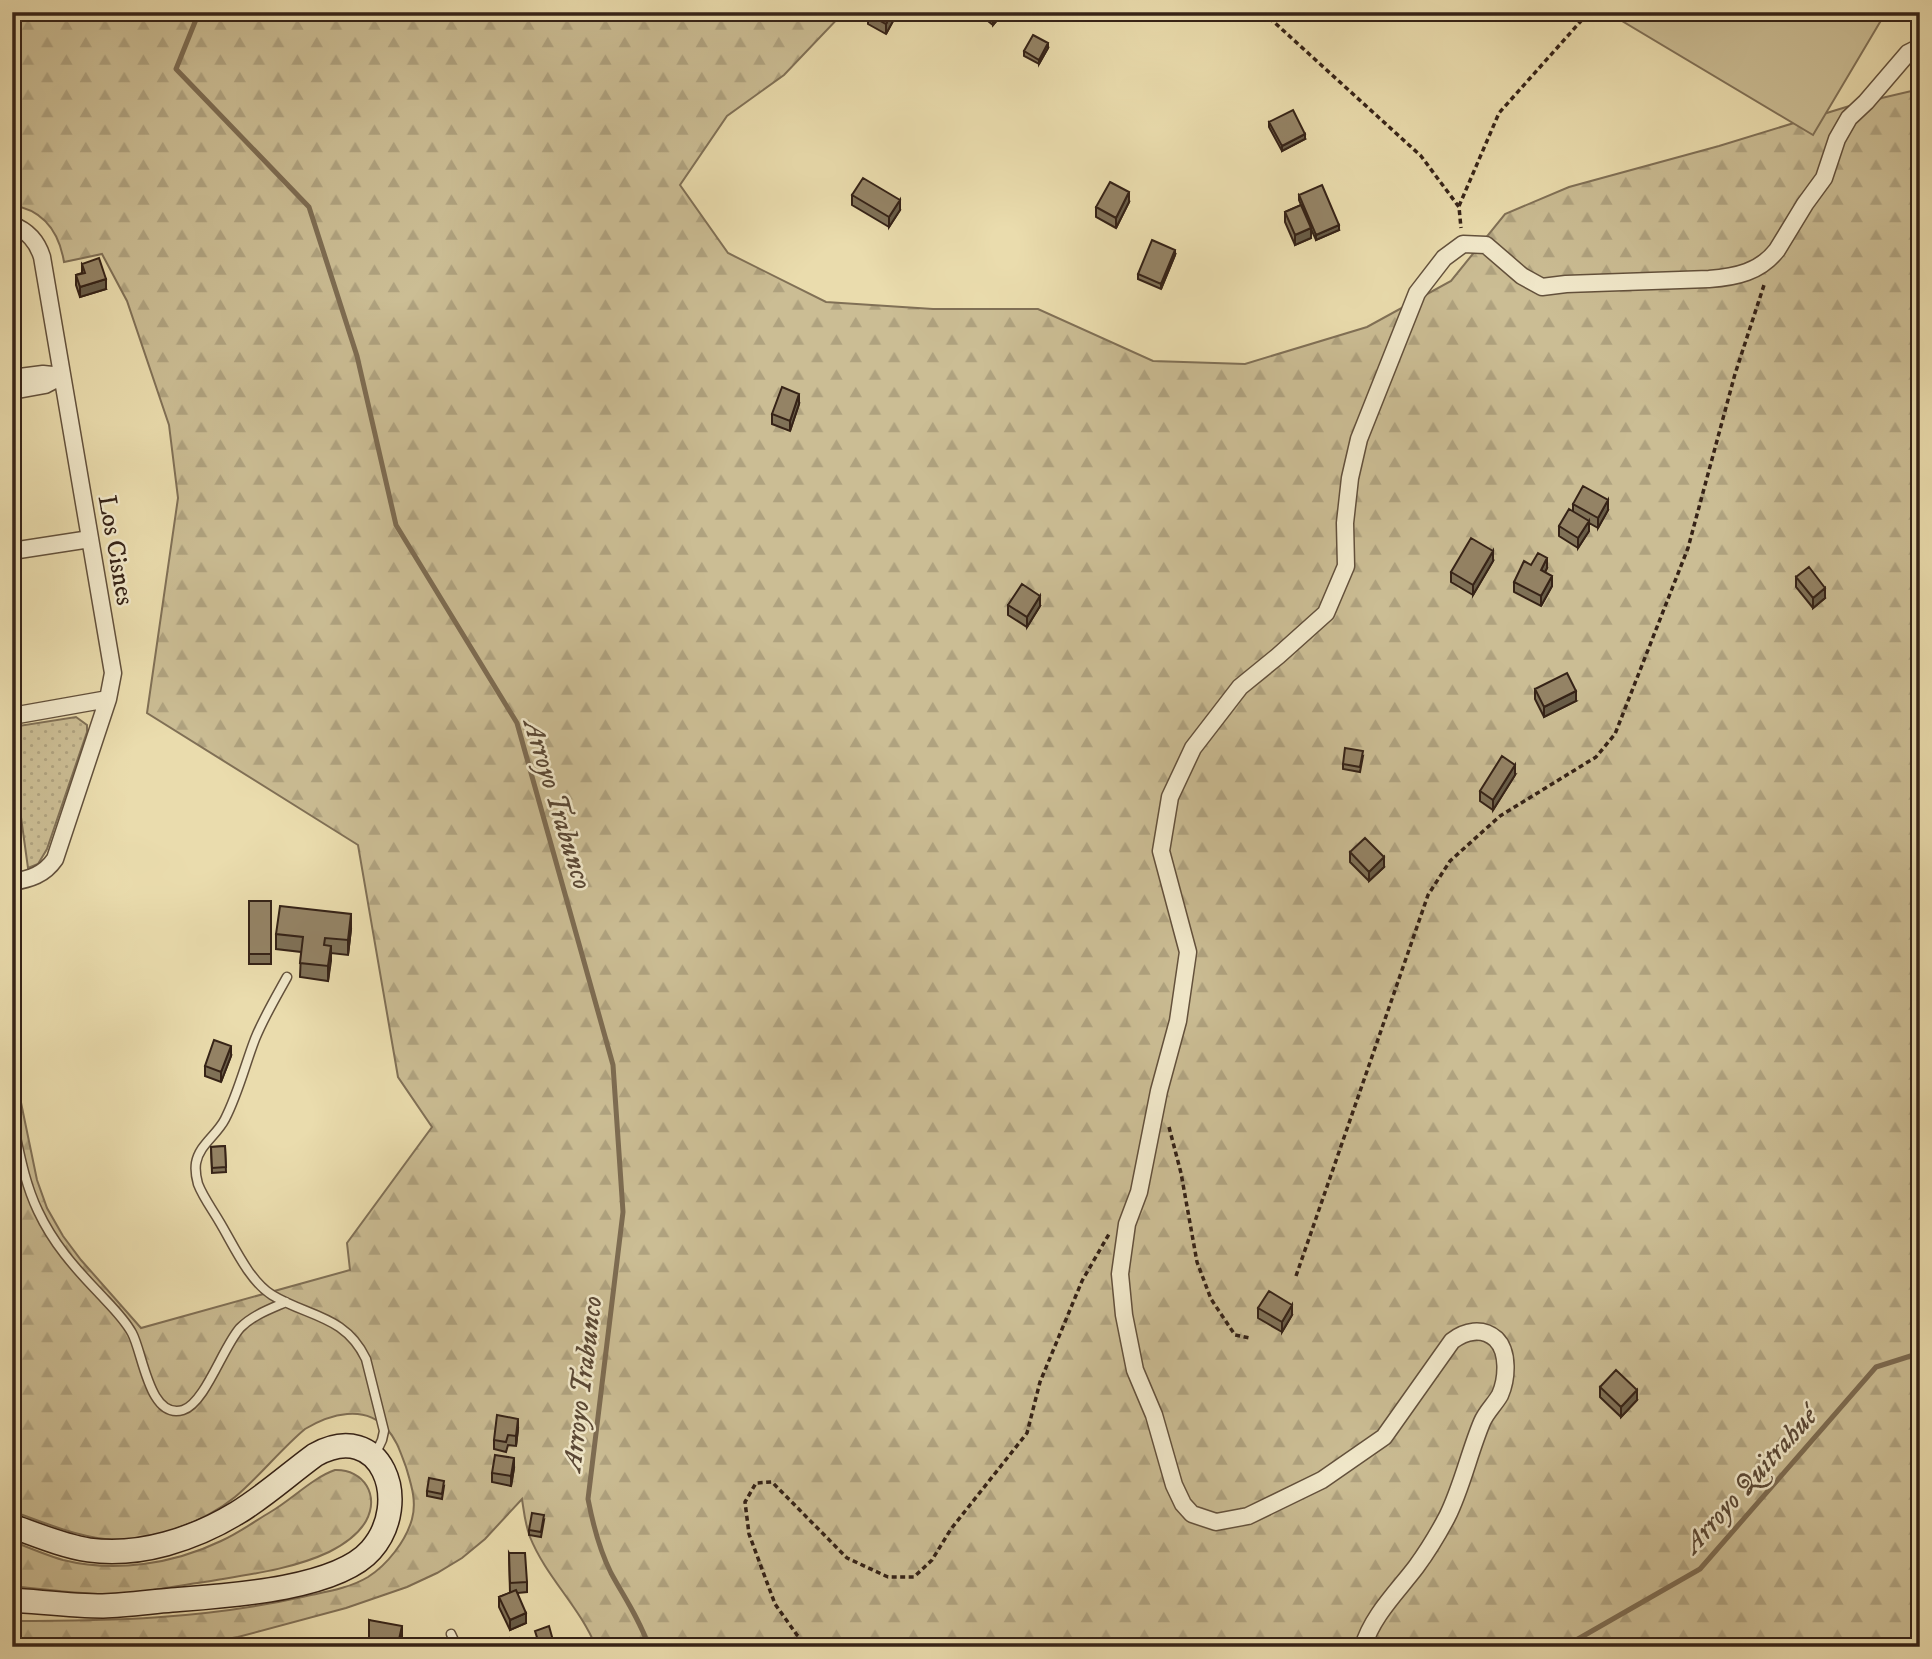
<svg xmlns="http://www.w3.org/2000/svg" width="1932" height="1659" viewBox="0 0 1932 1659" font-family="'IM FELL DW Pica',serif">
<defs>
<pattern id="green-dots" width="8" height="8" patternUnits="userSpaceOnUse" patternTransform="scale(1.75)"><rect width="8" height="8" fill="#cbbd94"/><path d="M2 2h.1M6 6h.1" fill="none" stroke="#afa27f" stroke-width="1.8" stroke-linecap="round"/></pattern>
<pattern id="forest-firs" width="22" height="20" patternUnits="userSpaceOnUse" patternTransform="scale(1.75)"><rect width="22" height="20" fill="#cbbd94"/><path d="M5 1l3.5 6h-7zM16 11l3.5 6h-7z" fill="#afa27f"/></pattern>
</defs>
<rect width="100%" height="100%" fill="#eadcad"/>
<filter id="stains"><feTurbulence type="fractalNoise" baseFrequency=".00286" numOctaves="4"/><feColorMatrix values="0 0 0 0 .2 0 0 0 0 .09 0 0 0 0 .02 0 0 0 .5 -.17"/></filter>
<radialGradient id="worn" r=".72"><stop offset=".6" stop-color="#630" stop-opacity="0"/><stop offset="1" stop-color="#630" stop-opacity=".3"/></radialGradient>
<path fill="url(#green-dots)" stroke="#807056" stroke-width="2" d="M 76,717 L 87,725 L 87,732 L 47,849 L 38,864 L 28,868 L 12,752 L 12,727 Z"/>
<path fill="url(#forest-firs)" stroke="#807056" stroke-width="2" d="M 12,12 L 844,12 L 784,75 L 727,116 L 680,185 L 728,253 L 826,302 L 933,309 L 1038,309 L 1153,361 L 1245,364 L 1367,327 L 1451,281 L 1505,214 L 1569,187 L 1719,146 L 1856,104 L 1920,89 L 1920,1647 L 596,1647 C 580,1607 546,1577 530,1537 C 525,1524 524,1512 522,1499 L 485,1539 L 462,1558 L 437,1573 L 407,1587 L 346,1608 L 238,1637 L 210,1642 L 179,1644 L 77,1642 L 38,1647 L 12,1647 L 12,1621 C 111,1621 205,1619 302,1597 C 324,1592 348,1589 368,1577 C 387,1565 406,1541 412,1519 C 417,1501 411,1484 406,1467 C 401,1454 397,1440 387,1429 C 365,1404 330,1414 305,1429 C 280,1450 260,1476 235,1497 C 203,1523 146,1544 105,1539 C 73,1535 42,1522 12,1511 L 12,1059 L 37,1180 L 47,1208 L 63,1236 L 81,1260 L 141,1328 L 350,1270 L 347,1243 L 432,1127 L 398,1077 L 358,845 L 147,713 L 178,498 L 169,425 L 127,301 L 102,254 L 64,262 C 59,232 43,210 12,205 Z
M 335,1470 C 364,1469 380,1496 366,1521 C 358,1535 343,1545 329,1552 C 291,1570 245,1575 204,1582 C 169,1587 133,1595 98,1594 C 69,1593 41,1589 12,1586 L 12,1541 C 29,1548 46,1555 63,1560 C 115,1573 173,1564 221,1541 C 239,1533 255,1521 272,1511 C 292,1499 314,1477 335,1470 Z"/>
<path fill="#cbbd94" stroke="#807056" stroke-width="2" d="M 1607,12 L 1886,12 L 1813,135 Z"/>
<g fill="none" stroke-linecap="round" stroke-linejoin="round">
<path stroke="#7d6c52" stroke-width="5" d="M 199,12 L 176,69 L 309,207 L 357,356 L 396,525 L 517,723 L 613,1065 L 623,1212 L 588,1499 C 593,1525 599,1549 611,1573 C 624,1597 640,1620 649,1647
M 1564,1647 L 1700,1569 L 1876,1367 L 1920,1353"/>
<g stroke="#63513c" stroke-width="11">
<path id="lane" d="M 287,977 C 276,997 264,1017 255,1039 C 245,1065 238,1094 225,1119 C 217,1135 199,1145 196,1163 C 195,1170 196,1177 198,1184 C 203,1197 212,1209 219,1221 C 233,1244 249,1281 272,1295 C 308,1317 345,1315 366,1359 L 384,1431 L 382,1440 L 375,1455
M 12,1119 C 19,1150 24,1182 38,1211 C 53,1243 74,1267 98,1292 C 110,1305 124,1318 132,1333 C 143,1353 149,1420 183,1410 C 205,1403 223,1347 240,1328 C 253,1315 270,1309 286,1302
M 451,1634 L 457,1647
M 284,1647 L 288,1646"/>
</g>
<g stroke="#63513c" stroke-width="19">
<path id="street" d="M 12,225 C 28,231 37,241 42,257 L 113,673 L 108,699 L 55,859 C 44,875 30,879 12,882
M 12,378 L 43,374 L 62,376
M 12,391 L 45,385 L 62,376
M 12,551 L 90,539
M 12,716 L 108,699
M 1363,1647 C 1372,1616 1397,1592 1416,1567 C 1427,1552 1438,1534 1447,1517 C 1462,1487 1469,1453 1482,1422 C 1486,1412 1495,1404 1500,1395 C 1507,1379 1509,1352 1496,1339 C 1482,1327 1465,1331 1452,1341 L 1384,1437 L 1322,1480 L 1248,1516 L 1216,1522 L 1192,1514 L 1183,1504 L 1174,1485 L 1154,1415 L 1135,1370 L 1124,1315 L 1120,1274 L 1127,1224 L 1139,1192 L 1159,1091 L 1178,1021 L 1188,952 L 1161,851 L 1170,797 L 1193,748 L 1240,687 L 1278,656 L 1326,613 L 1346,566 L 1345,523 L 1350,478 L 1359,439 L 1417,293 L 1444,258 L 1463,244 L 1486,245 L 1522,276 L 1542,287 L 1566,284 L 1709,279 C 1736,277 1760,272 1777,250 L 1805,204 L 1824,178 L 1837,139 L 1849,118 L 1866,102 L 1908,53 L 1920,47"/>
</g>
<g stroke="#362317" stroke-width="26">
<path id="secondary" d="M 12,1526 C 37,1535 63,1546 89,1550 C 140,1557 194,1539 237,1513 C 265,1496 289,1474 315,1455 C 381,1418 413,1502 371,1550 C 336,1590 224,1596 172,1600 C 149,1602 126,1605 103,1606 C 73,1606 42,1602 12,1600"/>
</g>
<path stroke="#362317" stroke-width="3.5" stroke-dasharray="5 3.5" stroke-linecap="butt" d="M 1263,12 L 1421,156 L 1459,207 L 1461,228
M 1459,206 L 1499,113 L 1589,12
M 1169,1127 L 1181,1173 L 1197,1262 L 1211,1299 L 1235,1335 L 1250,1338
M 1296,1276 L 1428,895 L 1450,861 L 1500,816 L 1596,757 L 1615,734 L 1688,548 L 1735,374 L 1765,282
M 811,1647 L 797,1635 L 775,1604 L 749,1534 L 745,1502 L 756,1483 L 772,1482 L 847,1558 L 888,1577 L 914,1577 L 932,1560 L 951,1529 L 1027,1433 L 1040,1382 L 1082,1281 L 1109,1234"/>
<use href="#lane" stroke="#f1e8ca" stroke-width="8"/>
<use href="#street" stroke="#f1e8ca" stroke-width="16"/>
<use href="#secondary" stroke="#f1e8ca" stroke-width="23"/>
</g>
<path fill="#7f7157" stroke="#362317" stroke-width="2" d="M 893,12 L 893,21 L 886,34 L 868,24 L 868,14 Z
M 977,12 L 1004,12 L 993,25 Z
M 1048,48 L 1039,64 L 1024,56 L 1024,51 Z
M 1269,122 L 1305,139 L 1282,151 L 1269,127 Z
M 852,195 L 900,210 L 889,227 L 852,205 Z
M 1299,195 L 1339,230 L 1316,240 L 1302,209 L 1311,238 L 1295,245 L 1285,222 L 1285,212 L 1301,205 L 1299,200 Z
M 1129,202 L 1116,228 L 1096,217 L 1096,207 Z
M 1175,255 L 1161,289 L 1138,279 L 1138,274 Z
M 82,264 L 106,289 L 80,297 L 76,285 L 76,275 L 82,273 Z
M 799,404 L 790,431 L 772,424 L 772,414 Z
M 1573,504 L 1608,510 L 1598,528 L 1589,523 L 1589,531 L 1578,548 L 1559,536 L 1559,526 L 1573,512 Z
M 1493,561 L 1473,595 L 1451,582 L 1451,572 Z
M 1531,565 L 1547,568 L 1545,572 L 1552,586 L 1541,606 L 1514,592 L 1514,582 Z
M 1796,577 L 1825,598 L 1813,608 L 1796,587 Z
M 1008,605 L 1040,606 L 1027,627 L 1008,615 Z
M 1535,689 L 1576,701 L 1544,717 L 1535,699 Z
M 1363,756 L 1360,772 L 1343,769 L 1343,764 Z
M 1515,775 L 1493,810 L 1480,801 L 1480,791 Z
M 1350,852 L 1384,867 L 1369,881 L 1350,862 Z
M 249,901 L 271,901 L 271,964 L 249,964 Z
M 351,929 L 348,955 L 331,953 L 328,981 L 300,977 L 301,952 L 276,949 L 276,934 Z
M 231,1056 L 221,1082 L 205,1076 L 205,1066 Z
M 225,1146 L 226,1172 L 212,1173 L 211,1147 Z
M 1258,1308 L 1292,1315 L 1282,1332 L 1258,1318 Z
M 1600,1387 L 1637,1400 L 1621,1417 L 1600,1397 Z
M 518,1429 L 516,1446 L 508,1445 L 506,1452 L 494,1449 L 494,1440 Z
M 514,1468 L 511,1486 L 492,1482 L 492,1473 Z
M 444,1486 L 442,1499 L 427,1496 L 427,1491 Z
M 544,1520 L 541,1537 L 529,1535 L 529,1530 Z
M 509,1553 L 527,1582 L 527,1592 L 517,1593 L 526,1623 L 510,1630 L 499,1607 L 499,1597 L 510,1593 Z
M 369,1620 L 402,1636 L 400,1647 L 369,1647 Z"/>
<path fill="#685c47" stroke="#362317" stroke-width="2" d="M 892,12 L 893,21 L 886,34 L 886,24 Z
M 996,12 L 1004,12 L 993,25 L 993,15 Z
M 1048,43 L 1048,48 L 1039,64 L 1039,60 Z
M 1305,134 L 1305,139 L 1282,151 L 1282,146 Z
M 1129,192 L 1129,202 L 1116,228 L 1116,218 Z
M 900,200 L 900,210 L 889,227 L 889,217 Z
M 1339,225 L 1339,230 L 1316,240 L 1316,235 Z
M 1311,228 L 1311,238 L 1295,245 L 1295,235 Z
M 1175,250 L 1175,255 L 1161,289 L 1161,284 Z
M 106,279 L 106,289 L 80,297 L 80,287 Z
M 799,394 L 799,404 L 790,431 L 790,421 Z
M 1608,500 L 1608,510 L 1598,528 L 1598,518 Z
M 1589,521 L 1589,531 L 1578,548 L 1578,538 Z
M 1493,551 L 1493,561 L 1473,595 L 1473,585 Z
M 1547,558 L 1547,568 L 1541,580 L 1541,570 Z
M 1552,576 L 1552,586 L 1541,606 L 1541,596 Z
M 1825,588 L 1825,598 L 1813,608 L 1813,598 Z
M 1040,596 L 1040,606 L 1027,627 L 1027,617 Z
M 1576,691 L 1576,701 L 1544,717 L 1544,707 Z
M 1515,765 L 1515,775 L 1493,810 L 1493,800 Z
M 1384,857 L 1384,867 L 1369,881 L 1369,872 Z
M 351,914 L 351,929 L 348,955 L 348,940 Z
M 331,946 L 331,961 L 328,981 L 328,966 Z
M 231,1046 L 231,1056 L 221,1082 L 221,1072 Z
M 1292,1305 L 1292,1315 L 1282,1332 L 1282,1322 Z
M 1637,1390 L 1637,1400 L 1621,1417 L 1621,1407 Z
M 518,1419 L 518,1429 L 516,1446 L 516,1436 Z
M 514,1458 L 514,1468 L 511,1486 L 511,1476 Z
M 526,1613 L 526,1623 L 510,1630 L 510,1620 Z
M 402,1626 L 402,1636 L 400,1647 L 398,1647 Z"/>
<path fill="#948365" stroke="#362317" stroke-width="2" d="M 868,12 L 892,12 L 886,24 L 868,14 Z
M 1033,35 L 1048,43 L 1039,60 L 1024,51 Z
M 1293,110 L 1305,134 L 1282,146 L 1269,122 Z
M 863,178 L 900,200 L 889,217 L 852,195 Z
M 1110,182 L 1129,192 L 1116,218 L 1096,207 Z
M 1322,185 L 1339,225 L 1316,235 L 1299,195 Z
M 1301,205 L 1311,228 L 1295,235 L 1285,212 Z
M 1152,240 L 1175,250 L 1161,284 L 1138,274 Z
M 99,258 L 106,279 L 80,287 L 76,275 L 85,273 L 82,264 Z
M 782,387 L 799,394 L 790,421 L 772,414 Z
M 1583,486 L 1608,500 L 1598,518 L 1573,504 Z
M 1569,509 L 1589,521 L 1578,538 L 1559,526 Z
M 1471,538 L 1493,551 L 1473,585 L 1451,572 Z
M 1538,553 L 1547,558 L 1541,570 L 1552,576 L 1541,596 L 1514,582 L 1524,561 L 1531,565 Z
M 1809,567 L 1825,588 L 1813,598 L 1796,577 Z
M 1022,584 L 1040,596 L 1027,617 L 1008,605 Z
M 1567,673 L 1576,691 L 1544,707 L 1535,689 Z
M 1345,748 L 1363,751 L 1360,767 L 1343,764 Z
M 1502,756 L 1515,765 L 1493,800 L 1480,791 Z
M 1365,838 L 1384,857 L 1369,872 L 1350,852 Z
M 249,901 L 271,901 L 271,954 L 249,954 Z
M 280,906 L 351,914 L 348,940 L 325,938 L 324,945 L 331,946 L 328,966 L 300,963 L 303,937 L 276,934 Z
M 214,1040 L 231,1046 L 221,1072 L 205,1066 Z
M 225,1146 L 226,1167 L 212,1168 L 211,1147 Z
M 1269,1291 L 1292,1305 L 1282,1322 L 1258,1308 Z
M 1616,1370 L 1637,1390 L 1621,1407 L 1600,1387 Z
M 497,1415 L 518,1419 L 516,1436 L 508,1435 L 506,1442 L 494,1440 Z
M 495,1455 L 514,1458 L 511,1476 L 492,1473 Z
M 429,1478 L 444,1481 L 442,1494 L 427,1491 Z
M 532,1513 L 544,1515 L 541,1532 L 529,1530 Z
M 509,1553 L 525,1553 L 527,1582 L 510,1583 Z
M 516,1590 L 526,1613 L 510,1620 L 499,1597 Z
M 369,1620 L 402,1626 L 398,1644 L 369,1640 Z
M 549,1626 L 554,1644 L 544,1647 L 540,1647 L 535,1631 Z
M 509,1638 L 512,1647 L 489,1647 L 489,1646 Z"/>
<g text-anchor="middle" stroke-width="5" stroke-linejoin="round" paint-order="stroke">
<g font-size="26" fill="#362317" stroke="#f1e8ca">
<text transform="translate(117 550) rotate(80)" y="9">Los Cisnes</text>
</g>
<g font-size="28" font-style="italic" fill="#5a4835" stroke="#f1e8ca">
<text transform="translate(559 804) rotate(73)" y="10">Arroyo Trabunco</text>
<text transform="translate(581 1383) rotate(-83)" y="10">Arroyo Trabunco</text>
<text transform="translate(1749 1479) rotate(-48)" y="10">Arroyo Quitrahué</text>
</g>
</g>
<rect width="1932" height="1659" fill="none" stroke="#eadcad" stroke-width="42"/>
<rect x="14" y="14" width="1904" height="1631" fill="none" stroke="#362317" stroke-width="3.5"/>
<rect x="21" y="21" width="1890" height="1617" fill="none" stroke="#362317" stroke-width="2"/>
<rect width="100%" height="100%" filter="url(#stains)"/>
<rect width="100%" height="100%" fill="url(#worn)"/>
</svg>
